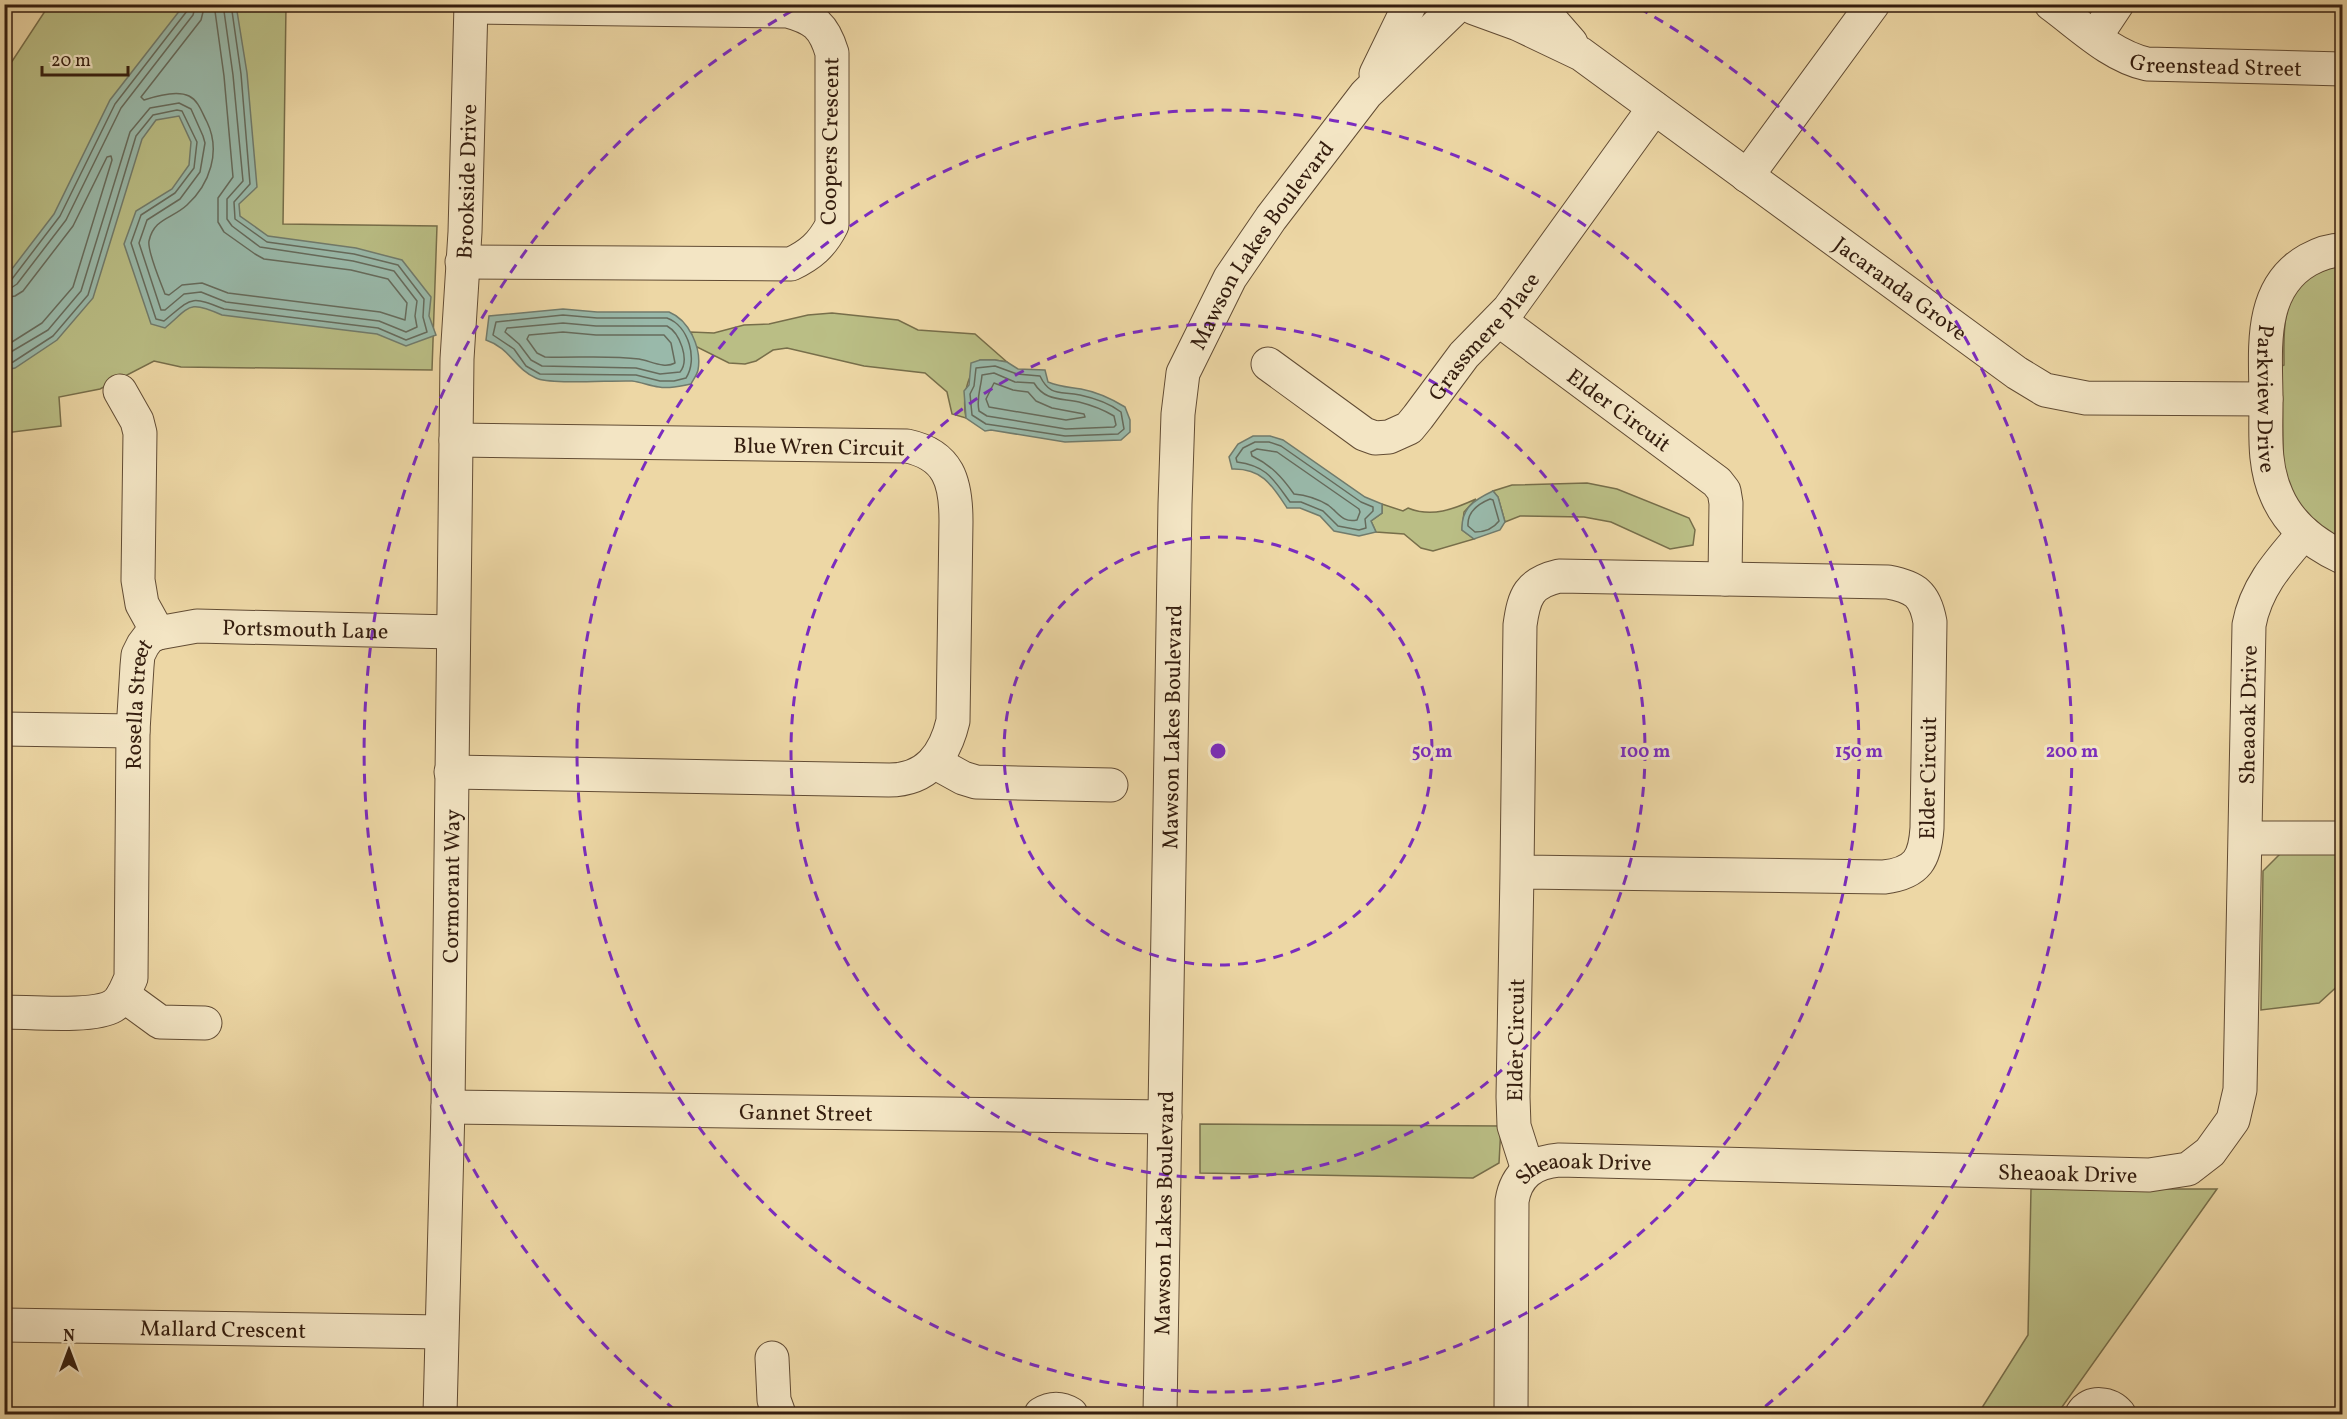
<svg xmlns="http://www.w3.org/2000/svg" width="2347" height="1419" viewBox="0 0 2347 1419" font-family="Vollkorn,serif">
<rect width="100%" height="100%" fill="#edd7a5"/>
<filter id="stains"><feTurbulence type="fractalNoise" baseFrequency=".00333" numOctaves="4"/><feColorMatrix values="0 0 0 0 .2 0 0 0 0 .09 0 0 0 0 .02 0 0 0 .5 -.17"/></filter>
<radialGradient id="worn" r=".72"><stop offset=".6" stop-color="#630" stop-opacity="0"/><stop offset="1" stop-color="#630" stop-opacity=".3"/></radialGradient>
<path fill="#babe85" stroke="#776e4a" stroke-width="1.5" d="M 49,5 L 286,5 L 283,224 L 437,226 L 432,370 L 181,367 L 154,361 L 100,389 L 59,397 L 61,426 L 5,433 L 5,72 Z
M 2337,266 L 2342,266 L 2342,542 L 2314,523 L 2287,487 L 2283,458 L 2282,366 L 2284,365 C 2284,331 2280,295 2314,275 C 2320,271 2329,269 2337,266 Z
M 832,313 L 898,320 L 918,330 L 975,334 L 1007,362 L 995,360 L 980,360 C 967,377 962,397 966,418 L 952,414 L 947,392 L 925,373 L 864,366 L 787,348 L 773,350 L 756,361 L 745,364 L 729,363 L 695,346 L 691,332 L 714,333 L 744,325 L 769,324 L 808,315 Z
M 1587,483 L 1617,489 L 1689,518 L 1695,530 L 1693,545 L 1670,549 L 1611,522 L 1584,517 L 1520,516 L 1505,522 L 1498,497 L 1493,491 L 1512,485 Z
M 1476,499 L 1464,512 L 1462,530 L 1474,539 L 1433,551 L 1421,548 L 1404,534 L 1376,532 L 1371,521 L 1382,513 L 1382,504 L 1403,511 L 1408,508 C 1432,518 1454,509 1476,499 Z
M 2286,848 L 2342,848 L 2342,982 L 2319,1003 L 2261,1010 L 2263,871 Z
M 1200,1124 L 1501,1126 L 1499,1163 L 1473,1178 L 1200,1173 Z
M 2031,1189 L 2217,1189 L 2057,1414 L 1978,1414 L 2028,1335 Z"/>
<path fill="#99b9aa" stroke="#717b6c" stroke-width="1.5" d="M 184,5 L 236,5 L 247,73 L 257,187 L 239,204 L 240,216 L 268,236 L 356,248 L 402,260 L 431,297 L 429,316 L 436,335 L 406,346 L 377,334 L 222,315 C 188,300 191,306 165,328 L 151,324 L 124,244 L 136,211 L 172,189 L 189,165 L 191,142 L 179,116 L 156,120 L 142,139 L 93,298 L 57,340 L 15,368 L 5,370 L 5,278 L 54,214 L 110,100 Z
M 563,309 L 597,312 L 669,312 C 689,320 702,348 698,370 C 697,375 693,380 691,384 C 680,386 670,389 659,387 C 650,386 641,382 632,381 C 613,380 550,385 536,378 C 515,369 510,348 486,340 L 489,316 Z
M 980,360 L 995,360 L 1007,362 L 1018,369 L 1045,370 L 1048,382 C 1060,387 1069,387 1081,389 C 1097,392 1112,399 1125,407 L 1130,420 L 1130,432 L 1121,440 L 1065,442 L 991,430 L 985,431 L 966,418 L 964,391 L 969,385 L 971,363 Z
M 1253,436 L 1270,436 L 1283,440 L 1365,497 L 1382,504 L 1382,513 L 1371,521 L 1376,532 L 1359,536 L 1334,531 L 1320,516 L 1300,508 L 1287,508 C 1272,485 1262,468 1232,469 L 1229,457 L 1238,444 Z
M 1493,491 L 1498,497 L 1505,522 L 1500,530 L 1474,539 L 1462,530 C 1461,508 1474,500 1493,491 Z"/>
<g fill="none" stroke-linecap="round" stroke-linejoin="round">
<path stroke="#666b5c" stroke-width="1.5" d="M 205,4 L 201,20 L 141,97 L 144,100 C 156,96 177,90 189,96 C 199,101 202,113 207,122 C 221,151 210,184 187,205 C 172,219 154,218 149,241 C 147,251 161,283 165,294 L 169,295 L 182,285 L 202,283 L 228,293 L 380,312 L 405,320 L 407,303 L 388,279 L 351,270 L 264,259 L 255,254 L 224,232 L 218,222 L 218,198 L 233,177 L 224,76 L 214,4
M 4,281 L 12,279 L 60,216 L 115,104 L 187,11 L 189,4
M 4,289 L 11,288 L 17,284 L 66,220 L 121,108 L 193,15 L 196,4
M 4,298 L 15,296 L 23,291 L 73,226 L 107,157 L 111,156 L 112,160 L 73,287 L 42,323 L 4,347
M 563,315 L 597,318 L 667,318 C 689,326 698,360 686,378 L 674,381 L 660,381 L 636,375 L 540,374 L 526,366 L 514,349 L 493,335 L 496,322 Z
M 563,323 L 596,326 L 667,326 C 680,333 690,360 680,372 L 660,374 L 636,368 L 542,366 L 531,360 L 519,344 L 505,332 L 507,328 Z
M 563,332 L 596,335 L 664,335 L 671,343 L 675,363 C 664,369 651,361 639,359 C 609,355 575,358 545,357 L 537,353 L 527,339 L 529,335 Z
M 4,356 L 48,330 L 81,291 L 130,132 L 150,108 L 179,103 L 191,109 L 203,136 L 205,143 L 200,172 L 180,199 L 147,220 L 139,243 L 161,310 L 165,310 L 184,294 L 201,292 L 226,302 L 379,321 L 406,332 L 417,327 L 415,316 L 417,301 L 394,271 L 353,261 L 260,247 L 232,226 L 227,219 L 227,199 L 243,181 L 233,75 L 223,4
M 4,364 L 13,362 L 53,336 L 88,295 L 136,136 L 153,115 L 177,110 L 182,111 L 197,142 L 194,168 L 175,193 L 141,215 L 131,243 L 156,319 L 164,321 C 192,298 189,295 224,309 L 378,328 L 406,340 L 427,332 L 423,317 L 424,299 L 398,265 L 354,254 L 267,242 L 235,219 L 234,202 L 250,184 L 241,74 L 231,4
M 995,366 L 1017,374 L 1040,376 C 1050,397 1060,391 1080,395 C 1094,398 1109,403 1121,412 L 1124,429 L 1118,434 L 1065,436 L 986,424 L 972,415 L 970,394 L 974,386 L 976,368 Z
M 994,373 L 1015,382 L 1034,383 C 1045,401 1060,398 1079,402 C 1091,405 1104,410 1114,416 L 1116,425 L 1114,427 L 1066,429 L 987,416 L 979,411 C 976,398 981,388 982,375 Z
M 994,383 L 1013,390 L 1028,392 L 1036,401 L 1052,408 L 1084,414 L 1085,417 L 1066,420 L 989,407 L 986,399 Z
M 1255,442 L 1269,442 L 1281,446 L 1361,502 L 1373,507 L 1373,511 L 1365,519 L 1366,528 L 1359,530 L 1338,526 L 1323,511 L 1301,502 L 1290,502 C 1273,479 1267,466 1237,462 L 1236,458 L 1243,448 Z
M 1257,449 L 1277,452 L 1359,509 L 1360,512 L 1357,520 C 1342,523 1339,513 1328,505 C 1318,499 1305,495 1294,494 C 1282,477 1271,465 1252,456 L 1251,452 Z
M 1490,499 L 1493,500 L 1499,521 C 1493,529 1484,532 1475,532 L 1468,526 C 1467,512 1478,504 1490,499 Z"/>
<g stroke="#624c34" stroke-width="35">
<g id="minor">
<path d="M 1537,4 L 1571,43"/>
<path id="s1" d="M 2051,4 C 2081,26 2111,56 2147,64 L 2342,69"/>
<path id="s2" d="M 1474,8 L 1518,24 L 1581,54 L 2017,373 L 2045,390 L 2086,398 L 2266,399"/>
<path d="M 2095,37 L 2117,4"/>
<path d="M 1376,74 L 1410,4"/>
<path d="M 1747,176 L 1873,4"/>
<path id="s3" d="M 2342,250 C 2330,250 2319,254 2308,260 C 2257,289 2266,352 2266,401 C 2266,433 2263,466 2277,496 C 2290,526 2314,544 2342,557"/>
<path d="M 462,262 L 791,264 C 810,255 822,245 832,225 L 832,53 C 824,26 814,18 788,11 L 471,7"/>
<path id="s4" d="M 1499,320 L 1717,482 L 1724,491 L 1726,503 L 1725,579"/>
<path id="s5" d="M 1268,364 L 1364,434 L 1375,438 L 1389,437 L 1409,428 L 1418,417 L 1464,355 L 1509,309 L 1654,108"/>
<path id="s6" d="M 158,633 L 197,626 L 453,632"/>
<path d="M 4,729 L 133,731"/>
<path d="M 934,762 L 963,778 L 976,782 L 1111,785"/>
<path d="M 451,772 L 889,780 C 927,780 945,755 953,721 L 956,521 C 956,482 949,455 907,446 L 456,440"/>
<path d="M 2246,838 L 2342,838"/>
<path d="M 1517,872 L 1520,625 C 1524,596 1529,583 1559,576 L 1888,582 C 1915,587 1925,594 1930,622 L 1927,828 C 1925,858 1918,873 1884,877 L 1517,872 L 1513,1097 L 1514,1126 L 1528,1170"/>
<path d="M 123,995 L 160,1022 L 205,1023"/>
<path id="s7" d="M 4,1012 C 30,1012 93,1018 113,1006 C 123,1000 126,988 131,978 L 133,731 L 137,666 L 138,655 L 143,645 L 149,637 L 158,633 L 142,604 L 138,580 L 140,433 L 137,421 L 120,391"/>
<path id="s8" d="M 448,1107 L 1165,1117"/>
<path id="s9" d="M 4,1325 L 441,1332"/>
<path d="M 772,1358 L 774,1400 L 779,1414"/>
<path id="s10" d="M 440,1414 L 448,1107 L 457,359 L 465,232 L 471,4"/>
<path d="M 1041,1414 C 1051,1408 1061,1408 1071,1414"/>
<path id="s11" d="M 1160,1414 L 1175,504 L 1178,414 L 1183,373 L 1230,278 L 1271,218 L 1366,94 L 1454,9"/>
<path id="s12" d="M 1511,1414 L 1512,1201 C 1516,1175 1533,1162 1559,1160 L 2149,1175 L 2188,1169 L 2210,1152 L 2233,1120 L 2240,1090 L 2249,625 C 2256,587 2279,562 2304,533"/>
<path d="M 2082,1414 C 2090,1400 2110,1403 2119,1414"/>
</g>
</g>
<use href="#minor" stroke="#f3e5c4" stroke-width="33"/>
</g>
<g fill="none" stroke="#7b2cbf" stroke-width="3" stroke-dasharray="10 8">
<circle cx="1218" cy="751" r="214"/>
<circle cx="1218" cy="751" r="427"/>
<circle cx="1218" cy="751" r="641"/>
<path d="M675 1410A854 854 0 0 1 797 8M1639 8A854 854 0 0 1 1761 1410"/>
</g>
<g text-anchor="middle" stroke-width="6" stroke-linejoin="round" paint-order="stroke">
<g font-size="22" fill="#341d0e" stroke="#f3e5c4">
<text dy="8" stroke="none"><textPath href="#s1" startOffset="183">Greenstead Street</textPath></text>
<text transform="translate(829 141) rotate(-89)" y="8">Coopers Crescent</text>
<text dy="8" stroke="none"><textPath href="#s10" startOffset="1233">Brookside Drive</textPath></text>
<text dy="8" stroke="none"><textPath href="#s11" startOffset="1192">Mawson Lakes Boulevard</textPath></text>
<text dy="8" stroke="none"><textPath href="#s2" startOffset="513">Jacaranda Grove</textPath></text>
<text dy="8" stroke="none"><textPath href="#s5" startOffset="285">Grassmere Place</textPath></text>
<text dy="8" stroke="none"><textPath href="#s3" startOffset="189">Parkview Drive</textPath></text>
<text dy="8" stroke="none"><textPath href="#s4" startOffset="150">Elder Circuit</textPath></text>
<text transform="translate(819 446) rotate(1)" y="8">Blue Wren Circuit</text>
<text dy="8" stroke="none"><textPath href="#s6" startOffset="148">Portsmouth Lane</textPath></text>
<text dy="8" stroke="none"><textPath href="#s7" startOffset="418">Rosella Street</textPath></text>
<text dy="8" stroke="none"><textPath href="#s12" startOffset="1384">Sheaoak Drive</textPath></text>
<text dy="8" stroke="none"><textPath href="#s11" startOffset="687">Mawson Lakes Boulevard</textPath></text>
<text transform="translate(1927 778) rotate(-89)" y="8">Elder Circuit</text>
<text dy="8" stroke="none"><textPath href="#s10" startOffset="528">Cormorant Way</textPath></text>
<text transform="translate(1515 1040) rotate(-89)" y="8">Elder Circuit</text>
<text dy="8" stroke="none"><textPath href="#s8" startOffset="358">Gannet Street</textPath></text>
<text dy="8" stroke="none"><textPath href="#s12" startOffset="790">Sheaoak Drive</textPath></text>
<text dy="8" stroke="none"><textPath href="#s12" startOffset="304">Sheaoak Drive</textPath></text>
<text dy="8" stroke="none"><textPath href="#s11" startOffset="201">Mawson Lakes Boulevard</textPath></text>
<text dy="8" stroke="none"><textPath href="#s9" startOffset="219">Mallard Crescent</textPath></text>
</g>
</g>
<circle cx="1218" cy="751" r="9" fill="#7b2cbf" stroke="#f3e5c4" stroke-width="3"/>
<g font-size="18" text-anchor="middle" font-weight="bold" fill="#7b2cbf" stroke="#f3e5c4" stroke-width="6" stroke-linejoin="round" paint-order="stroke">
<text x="1432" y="757">50 m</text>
<text x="1645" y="757">100 m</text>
<text x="1859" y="757">150 m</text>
<text x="2072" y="757">200 m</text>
</g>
<rect width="2347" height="1419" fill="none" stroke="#edd7a5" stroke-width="24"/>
<rect x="6" y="6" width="2335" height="1407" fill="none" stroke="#341d0e" stroke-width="3"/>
<rect x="12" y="12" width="2323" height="1395" fill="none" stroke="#341d0e" stroke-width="1.5"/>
<g transform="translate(69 1350)" stroke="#f3e5c4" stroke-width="4.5" paint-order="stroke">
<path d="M0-4.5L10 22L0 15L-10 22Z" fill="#341d0e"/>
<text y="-9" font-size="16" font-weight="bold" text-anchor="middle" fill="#341d0e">N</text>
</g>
<path d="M42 66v9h86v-9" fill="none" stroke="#341d0e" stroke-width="3"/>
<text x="51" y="66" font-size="18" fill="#341d0e" stroke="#f3e5c4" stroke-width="4.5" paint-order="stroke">20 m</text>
<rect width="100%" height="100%" filter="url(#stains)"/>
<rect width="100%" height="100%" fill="url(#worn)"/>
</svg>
